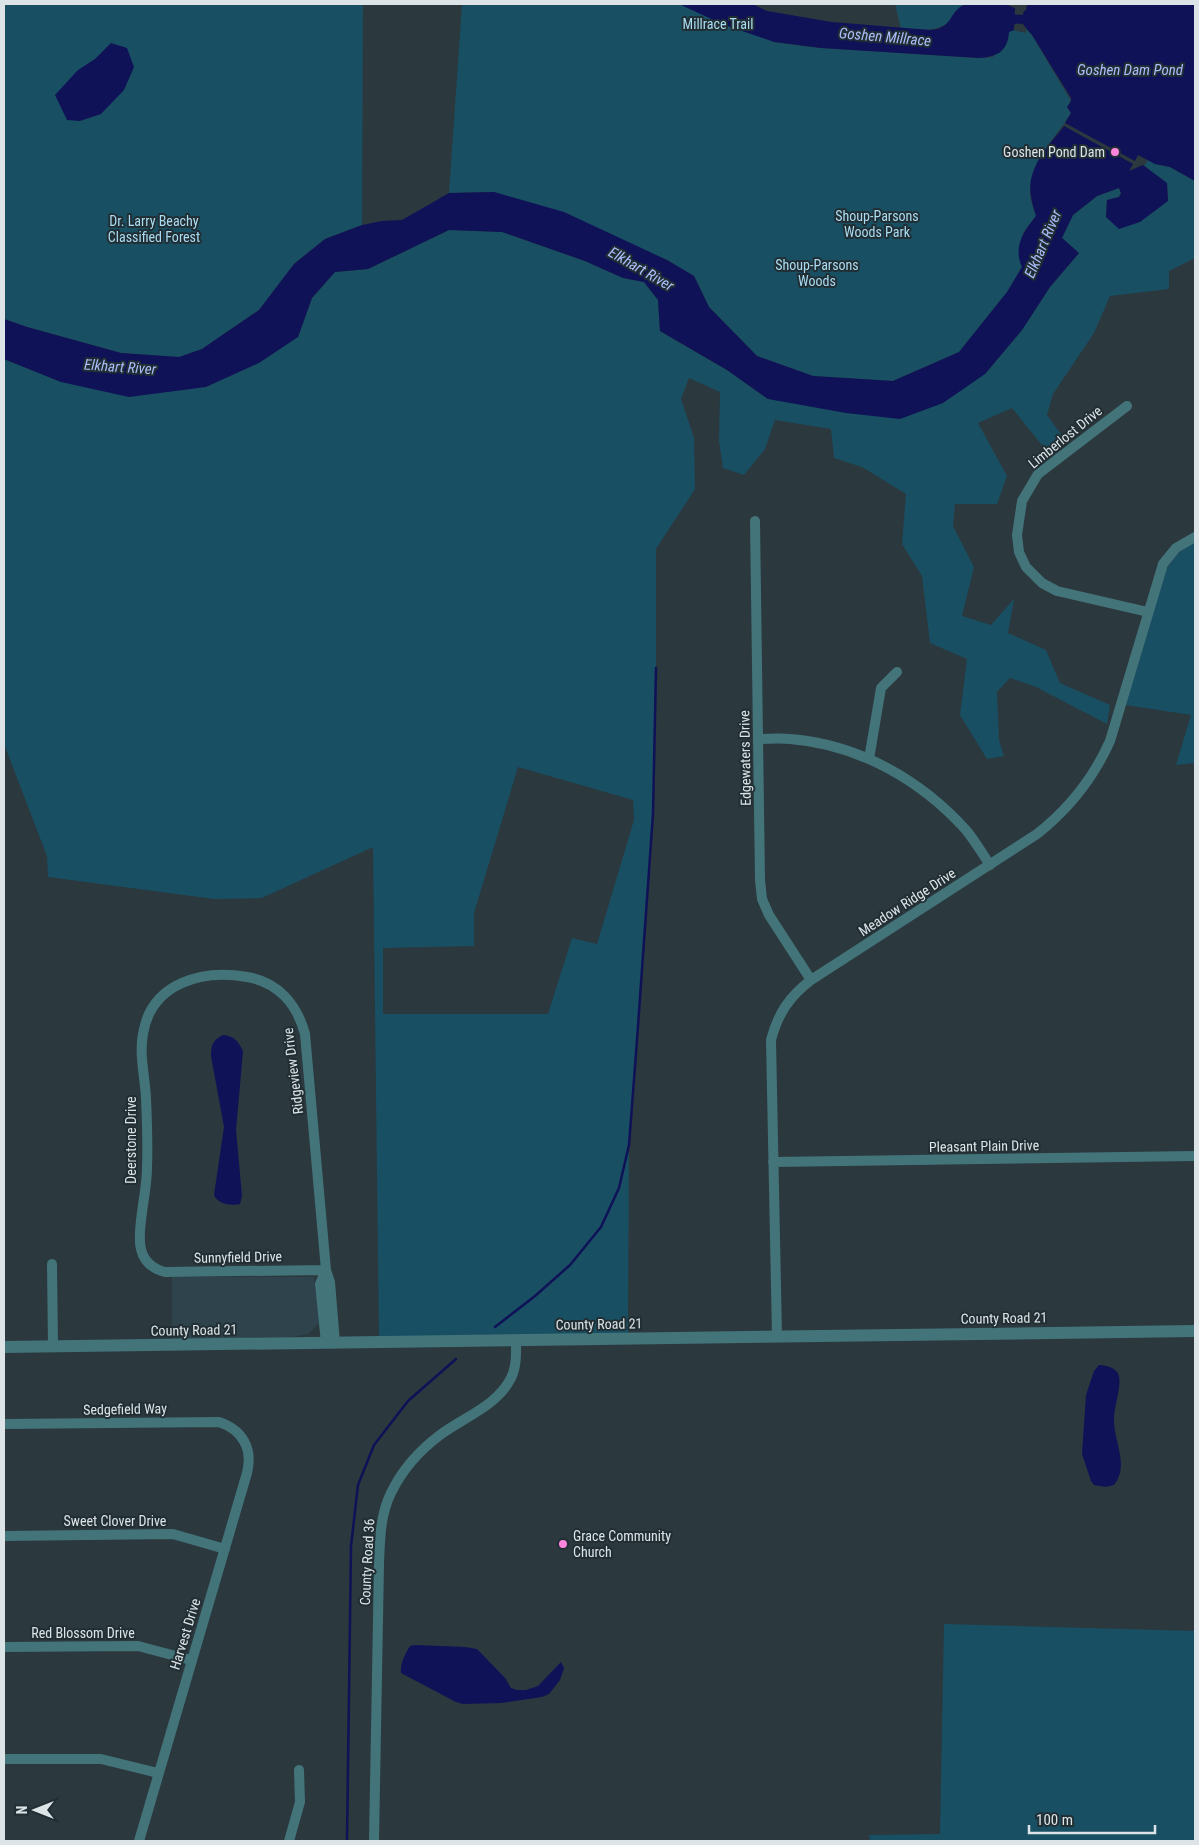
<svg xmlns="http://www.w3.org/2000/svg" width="1199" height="1845" viewBox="0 0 1199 1845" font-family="'Roboto Condensed',sans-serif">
<rect width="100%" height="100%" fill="#2b383e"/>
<path fill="#2e434c" d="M 172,1277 L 314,1277 L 319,1323 L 308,1334 L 281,1339 L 172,1340 Z"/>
<path fill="#194f63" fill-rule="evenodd" d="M 4,4 L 363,4 L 362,225 L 325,239 L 294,264 L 259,310 L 202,349 L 179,357 L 121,353 L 27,327 L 4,319 Z
M 462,4 L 716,4 L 774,42 L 821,48 L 979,58 L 993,57 L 1008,32 L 1012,30 L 1026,33 L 1026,29 L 1032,35 L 1071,101 L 1067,107 L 1071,113 C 1055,139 1030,160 1030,193 C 1030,200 1034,209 1036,216 L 1023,233 L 1022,267 L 1007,292 L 959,352 L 893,381 L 813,376 L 757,356 L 709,307 L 694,276 L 667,260 L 494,192 L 449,193 Z
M 895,4 L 965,4 C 958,9 956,15 950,21 C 936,34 919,28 901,29 Z
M 1148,160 L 1155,164 L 1170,167 L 1195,181 L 1195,258 L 1169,271 L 1169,289 L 1110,296 L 1094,333 L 1053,394 L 1047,415 L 1065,440 L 1046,450 L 1012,408 L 978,423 L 1007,476 L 997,504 L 955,504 L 953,526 L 974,567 L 962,616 L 991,625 L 1014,599 L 1008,633 L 1046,650 L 1060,683 L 1110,705 L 1107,724 L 1036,687 L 1010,678 L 997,692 L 999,740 L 1004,756 L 987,759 L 960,715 L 967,659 L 930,643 L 922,576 L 902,544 L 906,494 L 862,467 L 834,458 L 831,429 L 775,420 L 765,449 L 744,475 L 723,468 L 719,441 L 720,392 L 689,378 L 681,399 L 694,438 L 695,489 L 656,549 L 656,668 L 653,814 L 629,1145 L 628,1334 L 379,1337 L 373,847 L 262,898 L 214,899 L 48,877 L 47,856 L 4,744 L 4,359 L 61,382 L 298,337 L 312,298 L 335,272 L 368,269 L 449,230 L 502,232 L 585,261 L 623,278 L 644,282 L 658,300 L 660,331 L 727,370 L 768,399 L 985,374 L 1022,330 L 1050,287 L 1079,253 L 1062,238 L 1073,215 L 1097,196 L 1119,188 L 1121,193 L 1119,197 L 1107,200 L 1106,217 L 1119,228 L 1168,201 L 1167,183 L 1144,166 ZM 518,767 L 633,800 L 634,820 L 597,944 L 572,938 L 548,1014 L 383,1014 L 383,948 L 474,946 L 474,913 Z
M 1195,542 L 1195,763 L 1176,765 L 1191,715 L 1126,705 L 1164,574 C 1172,559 1180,549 1195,542 Z
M 944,1624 L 1195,1631 L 1195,1841 L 870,1841 L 869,1835 L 940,1834 Z"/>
<path fill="#0f1257" d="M 679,4 L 752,4 L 767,11 L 832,22 L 930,30 C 953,29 949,11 964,5 C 970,2 997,2 1004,4 C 1008,4 1011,7 1015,8 L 1014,30 L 1009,32 C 1008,52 996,57 979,58 L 821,48 L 774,42 L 722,24 Z
M 1027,4 L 1195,4 L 1195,181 L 1170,167 L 1155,164 L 1138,155 L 1135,161 L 1065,123 L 1071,113 L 1067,107 L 1071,101 L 1071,98 L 1032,35 C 1025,26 1019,24 1024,11 L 1026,10 Z
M 111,43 L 127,48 L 134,67 L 124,90 L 101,114 L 80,121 L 67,120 L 55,95 L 78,70 L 95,59 Z
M 1064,126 L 1133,164 L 1129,171 L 1143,165 L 1167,183 L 1168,201 L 1140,222 L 1119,229 L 1106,217 L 1107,200 L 1119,197 L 1121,193 L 1119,188 L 1097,196 L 1073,215 L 1062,238 L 1079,253 L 1050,287 L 1022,330 L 985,374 L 943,403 L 900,419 L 846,413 L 768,399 L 727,370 L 660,331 L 658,300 L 644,282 L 623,278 L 585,261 L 502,232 L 449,230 L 368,269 L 335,272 L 312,298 L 298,337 L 259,363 L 206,387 L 129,397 L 61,382 L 4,359 L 4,319 L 27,327 L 121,353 L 179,357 L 202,349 L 259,310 L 294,264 L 325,239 L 362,225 L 382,221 L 402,220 L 449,193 L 494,192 L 564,212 L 667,260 L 694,276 L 709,307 L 757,356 L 813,376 L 893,381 L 959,352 L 1007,292 L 1022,267 C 1013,247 1023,232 1036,216 C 1034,210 1032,203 1031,196 C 1026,169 1048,146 1064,126 Z
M 223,1035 C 234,1036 238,1041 243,1051 L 236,1130 L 242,1196 L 240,1204 C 230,1206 218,1204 214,1195 L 224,1127 L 211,1056 C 211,1045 213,1040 223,1035 Z
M 1099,1365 C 1105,1365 1113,1367 1117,1372 C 1124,1380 1114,1406 1114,1418 C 1113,1441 1130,1465 1114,1485 L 1106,1487 L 1094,1485 L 1091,1481 L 1082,1454 L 1086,1395 L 1094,1371 Z
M 415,1645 L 465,1647 L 477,1649 L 505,1678 L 511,1688 L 517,1690 L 526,1690 L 538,1686 L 561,1662 L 564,1668 L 560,1680 L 549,1694 L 542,1697 L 501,1703 L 463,1704 L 456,1702 L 401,1673 C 400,1664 405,1654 410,1646 Z"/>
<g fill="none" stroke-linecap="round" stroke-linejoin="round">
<path stroke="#0f1257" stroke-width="2.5" d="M 495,1327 L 535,1296 L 570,1265 L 601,1227 L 619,1188 L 629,1145 L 637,1040 L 653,814 L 656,668
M 347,1841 L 351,1546 L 358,1485 L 374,1445 L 408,1401 L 456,1359"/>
<path stroke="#0f1257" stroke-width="9" d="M 1004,23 L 1015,19 L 1033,20"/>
<path stroke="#43747a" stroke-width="10" d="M 1127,406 L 1038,474 L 1022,501 L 1017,535 L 1019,552 L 1026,567 L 1042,583 L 1057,591 L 1148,612
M 755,521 L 760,880 L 762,899 L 769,915 L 811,980
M 759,739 C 769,739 779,738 790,739 C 858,744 921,780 966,830 C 975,841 982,853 990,865
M 869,759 L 881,688 L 897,672
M 773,1162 L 1195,1156
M 52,1264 L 53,1346
M 326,1270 L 165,1272 C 131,1263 140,1230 143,1205 C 145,1192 147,1179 147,1167 C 148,1144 147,1121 146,1098 C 145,1077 139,1055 143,1034 C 151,983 202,969 247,977 C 278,982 297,1004 305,1034 L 326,1270 L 330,1282 L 335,1343
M 777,1336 L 771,1040 C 778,1013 790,996 811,980 L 1037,834 C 1070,808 1093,779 1110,741 L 1163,564 L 1176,548 L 1195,537
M 326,1343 L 320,1284 L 326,1270
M 4,1424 L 219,1422 C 243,1430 253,1449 247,1473 L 139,1841
M 4,1536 L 173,1534 L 225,1549
M 4,1647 L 138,1646 L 191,1660
M 4,1759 L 101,1759 L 158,1773
M 289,1841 L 300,1802 L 299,1770
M 374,1841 L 379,1564 C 380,1540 380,1515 391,1493 C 402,1470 420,1450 440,1435 C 464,1417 497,1406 511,1378 C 517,1366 516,1352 516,1340"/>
<path stroke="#43747a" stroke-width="12" d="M 4,1347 L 1195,1331"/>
</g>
<g fill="#ff85df" stroke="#212e34" stroke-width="2">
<circle cx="1115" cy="152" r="5"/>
<circle cx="563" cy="1544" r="5"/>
</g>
<g text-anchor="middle" stroke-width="4" stroke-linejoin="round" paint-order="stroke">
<g font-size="14" fill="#aadcf2" stroke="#212e34">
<text x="718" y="29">Millrace Trail</text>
<text x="877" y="221">Shoup-Parsons<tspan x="877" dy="16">Woods Park</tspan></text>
<text x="154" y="226">Dr. Larry Beachy<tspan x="154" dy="16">Classified Forest</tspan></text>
<text x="817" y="270">Shoup-Parsons<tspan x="817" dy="16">Woods</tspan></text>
</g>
<g font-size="14" fill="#dce4e7" stroke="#212e34" text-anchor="end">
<text x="1105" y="157">Goshen Pond Dam</text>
<text x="573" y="1541" text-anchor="start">Grace Community<tspan x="573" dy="16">Church</tspan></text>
</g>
<g font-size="14" fill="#dce4e7" stroke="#212e34">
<text transform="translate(1065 437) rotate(-39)" y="5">Limberlost Drive</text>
<text transform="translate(745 758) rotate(-91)" y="5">Edgewaters Drive</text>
<text transform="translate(907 902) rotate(-33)" y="5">Meadow Ridge Drive</text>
<text transform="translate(293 1071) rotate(-97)" y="5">Ridgeview Drive</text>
<text transform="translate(131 1140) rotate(-90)" y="5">Deerstone Drive</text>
<text transform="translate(984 1146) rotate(-1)" y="5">Pleasant Plain Drive</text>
<text transform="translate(238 1257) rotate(-1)" y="5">Sunnyfield Drive</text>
<text transform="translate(1004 1318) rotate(-1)" y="5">County Road 21</text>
<text transform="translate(599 1324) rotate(-1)" y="5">County Road 21</text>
<text transform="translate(194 1330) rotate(-1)" y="5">County Road 21</text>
<text transform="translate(125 1409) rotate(-1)" y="5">Sedgefield Way</text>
<text x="115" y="1526">Sweet Clover Drive</text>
<text transform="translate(367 1562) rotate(-87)" y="5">County Road 36</text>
<text x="83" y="1638">Red Blossom Drive</text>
<text transform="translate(185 1634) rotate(-73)" y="5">Harvest Drive</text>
</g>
<g font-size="15" font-style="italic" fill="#acbefc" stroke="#212e34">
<text transform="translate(885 37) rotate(5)" y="5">Goshen Millrace</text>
<text x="1130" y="75">Goshen Dam Pond</text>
<text transform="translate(1043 244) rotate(-67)" y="5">Elkhart River</text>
<text transform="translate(641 269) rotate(30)" y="5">Elkhart River</text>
<text transform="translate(120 367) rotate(4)" y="5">Elkhart River</text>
</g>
</g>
<rect width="1199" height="1845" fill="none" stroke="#dce4e7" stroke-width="10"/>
<g transform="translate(35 1810) rotate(270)" stroke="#212e34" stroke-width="4" paint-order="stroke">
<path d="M0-4L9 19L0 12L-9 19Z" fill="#dce4e7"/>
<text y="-8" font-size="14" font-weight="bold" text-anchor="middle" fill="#dce4e7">N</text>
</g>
<path d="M1029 1825v8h126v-8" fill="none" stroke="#dce4e7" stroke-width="2.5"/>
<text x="1036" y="1825" font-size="15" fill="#dce4e7" stroke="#212e34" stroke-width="4" paint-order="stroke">100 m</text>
</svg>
